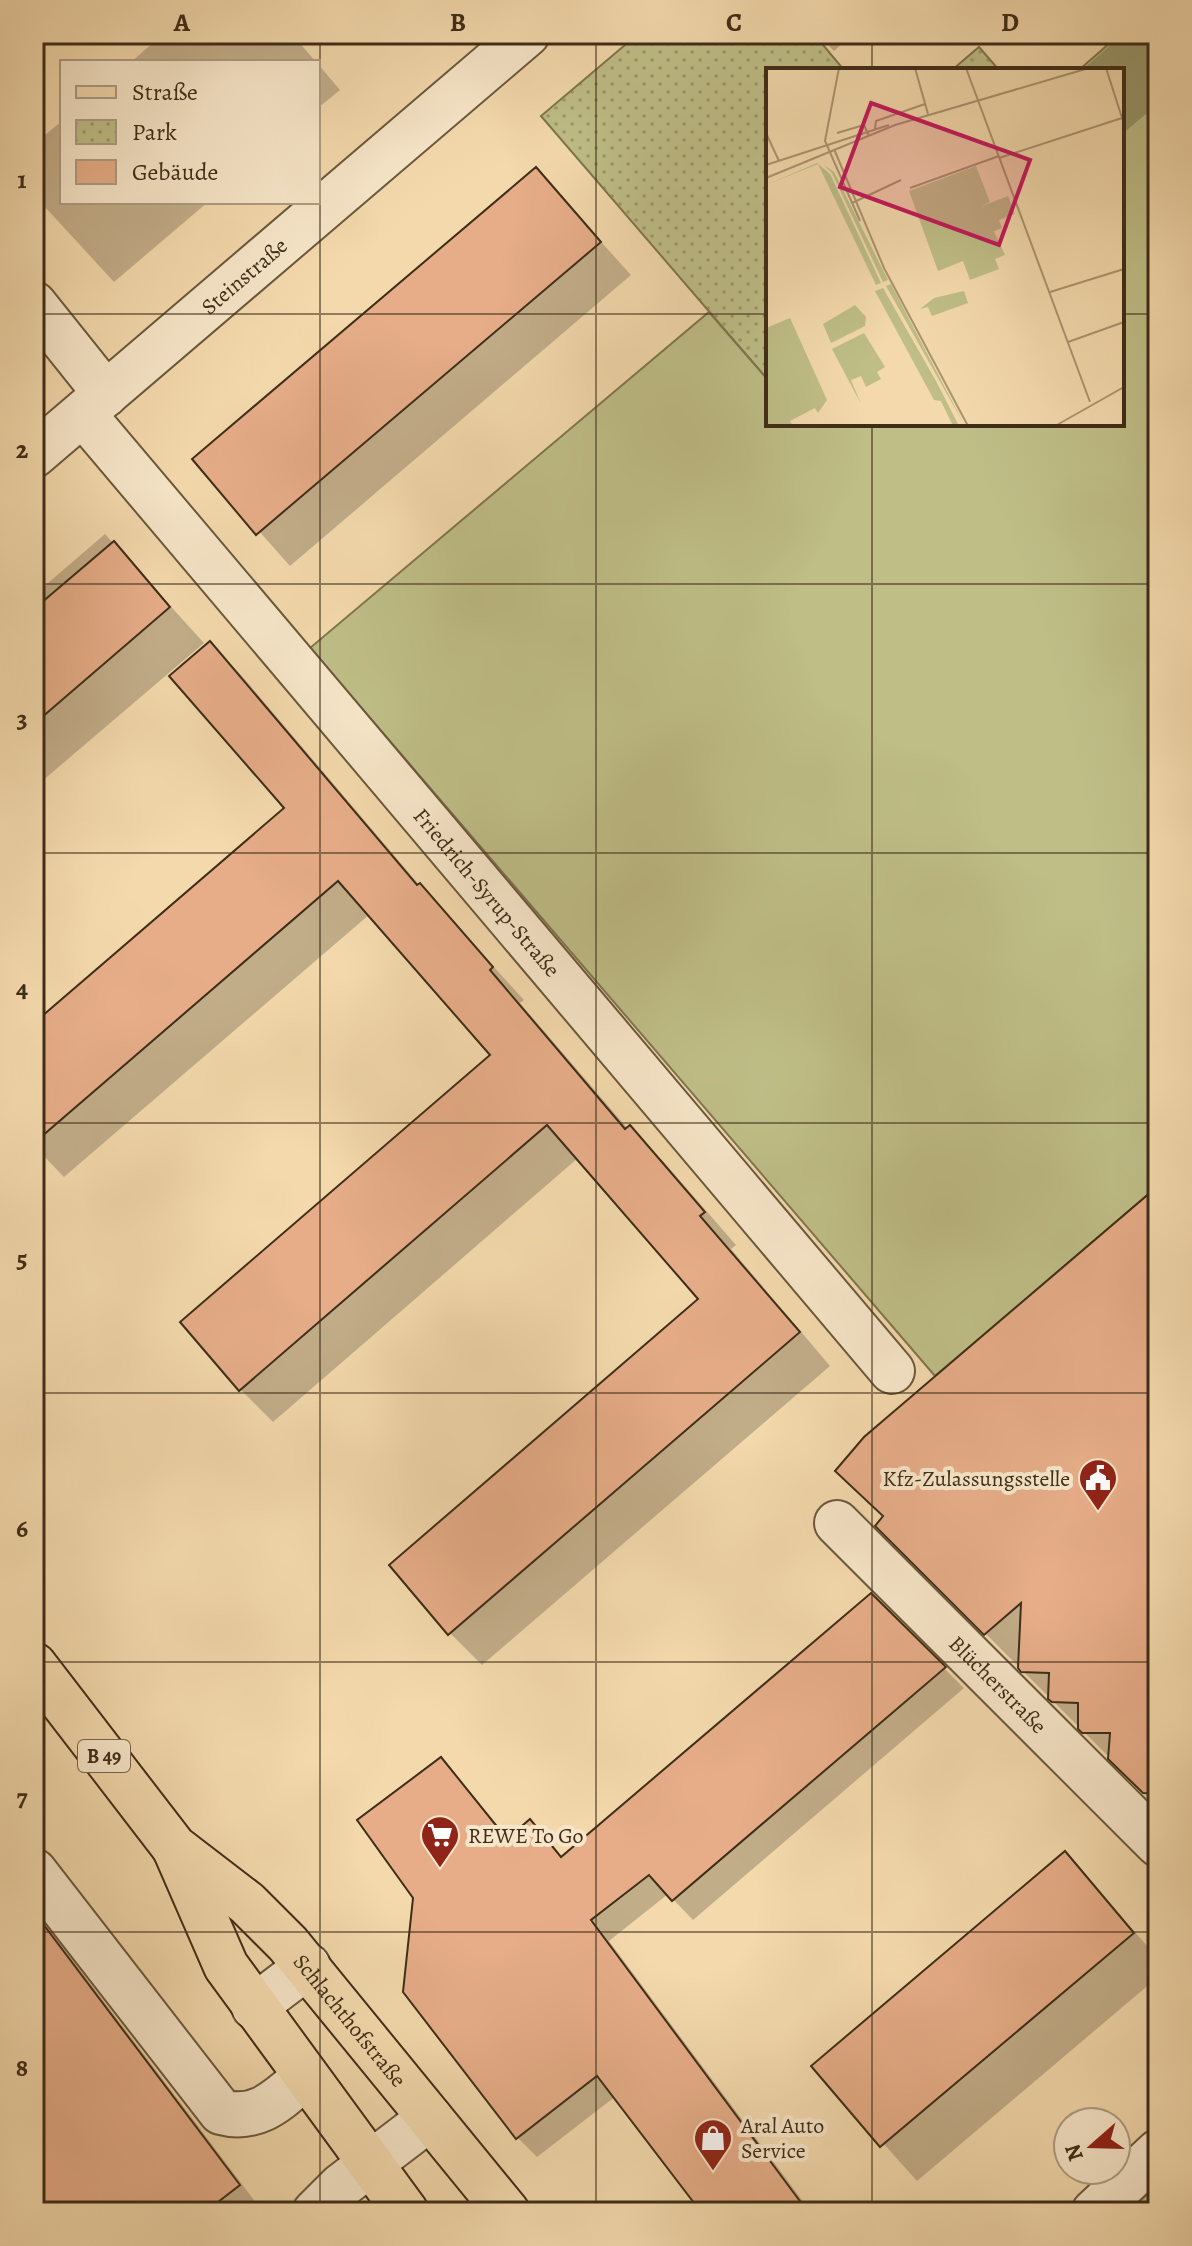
<svg xmlns="http://www.w3.org/2000/svg" width="1192" height="2246" viewBox="0 0 1192 2246" font-family="Alegreya,serif">
<defs>
<pattern id="grass-tufts" width="24" height="20" patternUnits="userSpaceOnUse" patternTransform="scale(2)"><rect width="24" height="20" fill="#bfbe87"/><path d="M3 7l-1-3M5 7V3M7 7l1-3M15 17l-1-3M17 17v-4M19 17l1-3" fill="none" stroke="#9d9b6d"/></pattern>
<pattern id="park-dots" width="8" height="8" patternUnits="userSpaceOnUse" patternTransform="scale(2)"><rect width="8" height="8" fill="#bfbe87"/><path d="M2 2h.1M6 6h.1" fill="none" stroke="#9d9b6d" stroke-width="1.8" stroke-linecap="round"/></pattern>
</defs>
<rect width="100%" height="100%" fill="#f3d9ac"/>
<filter id="stains"><feTurbulence type="fractalNoise" baseFrequency=".0025" numOctaves="4"/><feColorMatrix values="0 0 0 0 .2 0 0 0 0 .09 0 0 0 0 .02 0 0 0 .5 -.17"/></filter>
<radialGradient id="worn" r=".72"><stop offset=".6" stop-color="#630" stop-opacity="0"/><stop offset="1" stop-color="#630" stop-opacity=".3"/></radialGradient>
<path fill="url(#grass-tufts)" stroke="#7e764f" stroke-width="2" d="M 1158,2184 L 1158,2212 L 1128,2212 Z"/>
<path fill="url(#park-dots)" stroke="#7e764f" stroke-width="2" d="M 638,34 L 814,34 L 844,70 L 768,70 L 768,380 L 541,116 Z
M 979,47 L 999,70 L 952,70 Z"/>
<path fill="#bfbe87" stroke="#7e764f" stroke-width="2" d="M 1120,34 L 1158,34 L 1158,1186 L 935,1376 L 310,648 L 709,312 L 768,380 L 768,424 L 1122,424 L 1122,70 L 1079,70 Z"/>
<path fill="#0003" d="M 163,34 L 292,34 L 316,62 L 131,62 Z
M 817,34 L 853,34 L 834,51 Z
M 895,34 L 912,34 L 903,42 Z
M 1123,34 L 1158,34 L 1158,104 L 1122,134 L 1122,70 L 1082,70 Z
M 318,64 L 340,90 L 318,108 Z
M 62,121 L 62,202 L 208,202 L 114,282 L 34,195 L 34,144 Z
M 536,170 L 631,275 L 290,566 L 195,459 Z
M 105,534 L 204,643 L 34,788 L 34,595 Z
M 210,643 L 242,676 L 421,887 L 524,1000 L 520,1003 L 628,1129 L 662,1160 L 736,1245 L 731,1249 L 830,1366 L 482,1665 L 450,1633 L 701,1300 L 578,1158 L 273,1422 L 241,1390 L 183,1322 L 493,1055 L 370,914 L 64,1177 L 34,1146 L 34,1025 L 287,808 Z
M 1158,1189 L 1158,1806 L 878,1526 Z
M 871,1596 L 964,1688 L 693,1920 L 668,1894 L 609,1941 L 811,2212 L 704,2212 L 616,2096 L 537,2157 L 518,2138 L 405,1992 L 441,1759 L 509,1839 L 530,1822 L 563,1858 Z
M 1065,1854 L 1158,1958 L 1158,1977 L 917,2181 L 814,2066 Z
M 34,1909 L 257,2204 L 246,2212 L 34,2212 Z"/>
<path fill="#e6ad88" stroke="#3e2d17" stroke-width="2" d="M 536,167 L 601,242 L 256,535 L 192,459 Z
M 114,541 L 170,607 L 34,724 L 34,609 Z
M 210,641 L 417,885 L 420,883 L 493,967 L 490,970 L 625,1129 L 630,1125 L 705,1212 L 700,1216 L 800,1332 L 448,1635 L 389,1565 L 698,1299 L 547,1125 L 239,1391 L 180,1322 L 490,1055 L 338,881 L 34,1143 L 34,1023 L 284,808 L 169,676 Z
M 1158,1186 L 1158,1794 L 1143,1793 L 1108,1759 L 1110,1733 L 1082,1733 L 1078,1729 L 1078,1703 L 1052,1702 L 1048,1699 L 1049,1673 L 1021,1672 L 1018,1668 L 1021,1603 L 984,1635 L 875,1526 L 883,1516 L 835,1471 L 864,1437 Z
M 871,1593 L 946,1667 L 672,1901 L 649,1875 L 591,1920 L 808,2212 L 701,2212 L 597,2076 L 516,2139 L 403,1992 L 413,1898 L 357,1820 L 441,1757 L 507,1839 L 530,1819 L 561,1857 Z
M 1065,1851 L 1134,1933 L 880,2147 L 811,2066 Z
M 34,1912 L 240,2185 L 205,2212 L 34,2212 Z"/>
<g fill="none" stroke-linecap="round" stroke-linejoin="round">
<g stroke="#6b583c" stroke-width="48">
<g id="minor">
<path d="M 34,304 L 106,394"/>
<path id="s1" d="M 83,414 L 892,1371"/>
<path id="s2" d="M 34,455 L 527,34"/>
<path id="s3" d="M 837,1523 L 1158,1844"/>
<path d="M 34,1871 L 221,2112 C 258,2122 279,2099 305,2077"/>
<path d="M 254,2007 L 308,1966"/>
<path d="M 315,2212 L 341,2186 L 430,2118"/>
<path d="M 1094,2212 L 1158,2152"/>
</g>
</g>
<g stroke="#3e2d17" stroke-width="48">
<g id="major">
<path id="s4" d="M 34,1665 L 174,1847 L 247,1903 L 288,1944 L 507,2212"/>
<path d="M 175,1849 L 226,1966 L 406,2212"/>
</g>
</g>
<use href="#minor" stroke="#f7e6c9" stroke-width="44"/>
<use href="#major" stroke="#f3d9ac" stroke-width="44"/>
</g>
<path fill="none" stroke="#3e2d17" stroke-width="2" stroke-opacity="0.55" d="M 320,34 L 320,2212M 596,34 L 596,2212M 872,34 L 872,70M 34,314 L 768,314M 1122,314 L 1158,314M 872,424 L 872,2212M 34,584 L 1158,584M 34,853 L 1158,853M 34,1123 L 1158,1123M 34,1393 L 1158,1393M 34,1662 L 1158,1662M 34,1932 L 1158,1932"/>
<defs>
<g id="civic-pin" transform="scale(2)"><path d="M0 17L-7.5 6A9.5 9.5 0 1 1 7.5 6Z" fill="#8f2418" stroke="#f7e6c9"/><path d="M-.6-6.5H3V-4.5H.6V-3L4-1V1h2V6H-6V1h2V-1L-.6-3ZM-1.2 2.5V6h2.4V2.5Z" fill="#fff"/></g>
<g id="supermarket-pin" transform="scale(2)"><path d="M0 17L-7.5 6A9.5 9.5 0 1 1 7.5 6Z" fill="#8f2418" stroke="#f7e6c9"/><path d="M-6-5.5h2.5l.6 2H6L4.5 2H-2.5L-4.4-4H-6ZM-1.5 3.2a1.3 1.3 0 1 0 .1 0ZM3 3.2a1.3 1.3 0 1 0 .1 0Z" fill="#fff"/></g>
<g id="shop-pin" transform="scale(2)"><path d="M0 17L-7.5 6A9.5 9.5 0 1 1 7.5 6Z" fill="#8f2418" stroke="#f7e6c9"/><path d="M-5-2.5h2.3a2.7 3.5 0 0 1 5.4 0H5L5.5 6h-11ZM-1.5-2.5h3a1.5 2.3 0 0 0-3 0Z" fill="#fff"/></g>
</defs>
<g fill-rule="evenodd">
<use href="#civic-pin" x="1098" y="1478"/>
<use href="#supermarket-pin" x="440" y="1835"/>
<use href="#shop-pin" x="713" y="2138"/>
</g>
<g text-anchor="middle" stroke-width="8" stroke-linejoin="round" paint-order="stroke">
<rect fill="#f7e6c9" stroke="#76644c" stroke-width="2" x="78" y="1740" width="52" height="32" rx="6"/>
<g font-size="20" font-weight="bold" fill="#3e2d17">
<text x="104" y="1763">B 49</text>
</g>
<g font-size="22" fill="#3e2d17" stroke="#f7e6c9">
<text dy="8" stroke="none"><textPath href="#s2" startOffset="276">Steinstraße</textPath></text>
<text dy="8" stroke="none"><textPath href="#s1" startOffset="626">Friedrich-Syrup-Straße</textPath></text>
<text dy="8" stroke="none"><textPath href="#s3" startOffset="228">Blücherstraße</textPath></text>
<text dy="8" stroke="none"><textPath href="#s4" startOffset="478">Schlachthofstraße</textPath></text>
</g>
<g font-size="22" fill="#3e2d17" stroke="#f7e6c9" text-anchor="start">
<text x="1070" y="1486" text-anchor="end">Kfz-Zulassungsstelle</text>
<text x="468" y="1843">REWE To Go</text>
<text x="741" y="2133">Aral Auto<tspan x="741" dy="25">Service</tspan></text>
</g>
</g>
<g transform="translate(766 68)">
<rect width="358" height="358" fill="#f3d9ac"/>
<path d="M 51,95 L 64,106 L 115,215 L 110,217 L 52,96 L 0,117 ZM 58,97 L 68,104 L 122,212 L 117,214 L 66,105 ZM 125,216 L 199,358 L 120,218 ZM 117,220 L 170,313 L 193,358 L 187,358 L 175,333 L 168,332 L 109,223 ZM 198,223 L 202,235 L 166,248 L 162,239 L 154,241 L 168,230 ZM 89,237 L 100,249 L 99,258 L 65,275 L 57,256 ZM 98,265 L 119,299 L 111,304 L 115,311 L 100,319 L 95,308 L 85,312 L 95,336 L 66,281 Z" fill="#bfbe87"/>
<path d="M 242,128 L 249,146 L 233,152 L 236,160 L 226,164 L 216,138 ZM 24,250 L 61,332 L 52,345 L 49,340 L 24,353 L 27,358 L 0,358 L 0,260 Z" fill="#bfbe87"/>
<path d="M 210,98 L 224,134 L 216,138 L 239,187 L 229,191 L 233,201 L 204,212 L 197,193 L 172,203 L 143,123 Z" fill="#bfbe87"/>
<path fill="none" stroke="#ab9470" stroke-width="2" d="M 73,0 L 59,73 L 94,153M 149,0 L 162,46M 200,0 L 324,334M 340,0 L 358,56M 109,61 L 110,53 L 159,36M 0,65 L 13,93M 71,65 L 98,57 L 103,68M 68,81 L 118,200 L 202,358M 233,90 L 356,50M 0,97 L 123,57M 0,110 L 129,57 L 323,0M 144,120 L 233,88M 86,135 L 135,112M 284,224 L 358,201M 302,274 L 358,254M 289,358 L 358,319"/>
<path fill="#c2185b" fill-opacity="0.15" stroke="#c2185b" stroke-width="4" d="M 105,35 L 264,92 L 233,177 L 74,119 Z"/>
<rect width="358" height="358" fill="none" stroke="#3e2d17" stroke-width="4"/>
</g>
<rect width="1192" height="2246" fill="none" stroke="#f3d9ac" stroke-width="88"/>
<rect x="60" y="60" width="260" height="144" fill="#f7e6c9" stroke="#ad9c82" stroke-width="2"/>
<rect x="76" y="86" width="40" height="12" fill="#f3d9ac" stroke="#ad9c82" stroke-width="2"/>
<text x="132" y="100" font-size="24" fill="#3e2d17">Straße</text>
<rect x="76" y="120" width="40" height="24" fill="url(#park-dots)" stroke="#ad9c82" stroke-width="2"/>
<text x="132" y="140" font-size="24" fill="#3e2d17">Park</text>
<rect x="76" y="160" width="40" height="24" fill="#e6ad88" stroke="#ad9c82" stroke-width="2"/>
<text x="132" y="180" font-size="24" fill="#3e2d17">Gebäude</text>
<g transform="translate(1092 2146) rotate(250)"><circle r="38" fill="#f7e6c9" stroke="#ad9c82" stroke-width="2"/>
<path d="M0-6L14 30L0 20L-14 30Z" fill="#8f2418"/>
<text y="-12" font-size="22" font-weight="bold" text-anchor="middle" fill="#3e2d17">N</text>
</g>
<rect x="44" y="44" width="1104" height="2158" fill="none" stroke="#3e2d17" stroke-width="3"/>
<g font-size="26" text-anchor="middle" font-weight="bold" fill="#3e2d17">
<text x="182" y="31">A</text>
<text x="458" y="31">B</text>
<text x="734" y="31">C</text>
<text x="1010" y="31">D</text>
<text x="22" y="188">1</text>
<text x="22" y="458">2</text>
<text x="22" y="727">3</text>
<text x="22" y="997">4</text>
<text x="22" y="1267">5</text>
<text x="22" y="1537">6</text>
<text x="22" y="1806">7</text>
<text x="22" y="2076">8</text>
</g>
<rect width="100%" height="100%" filter="url(#stains)"/>
<rect width="100%" height="100%" fill="url(#worn)"/>
</svg>
